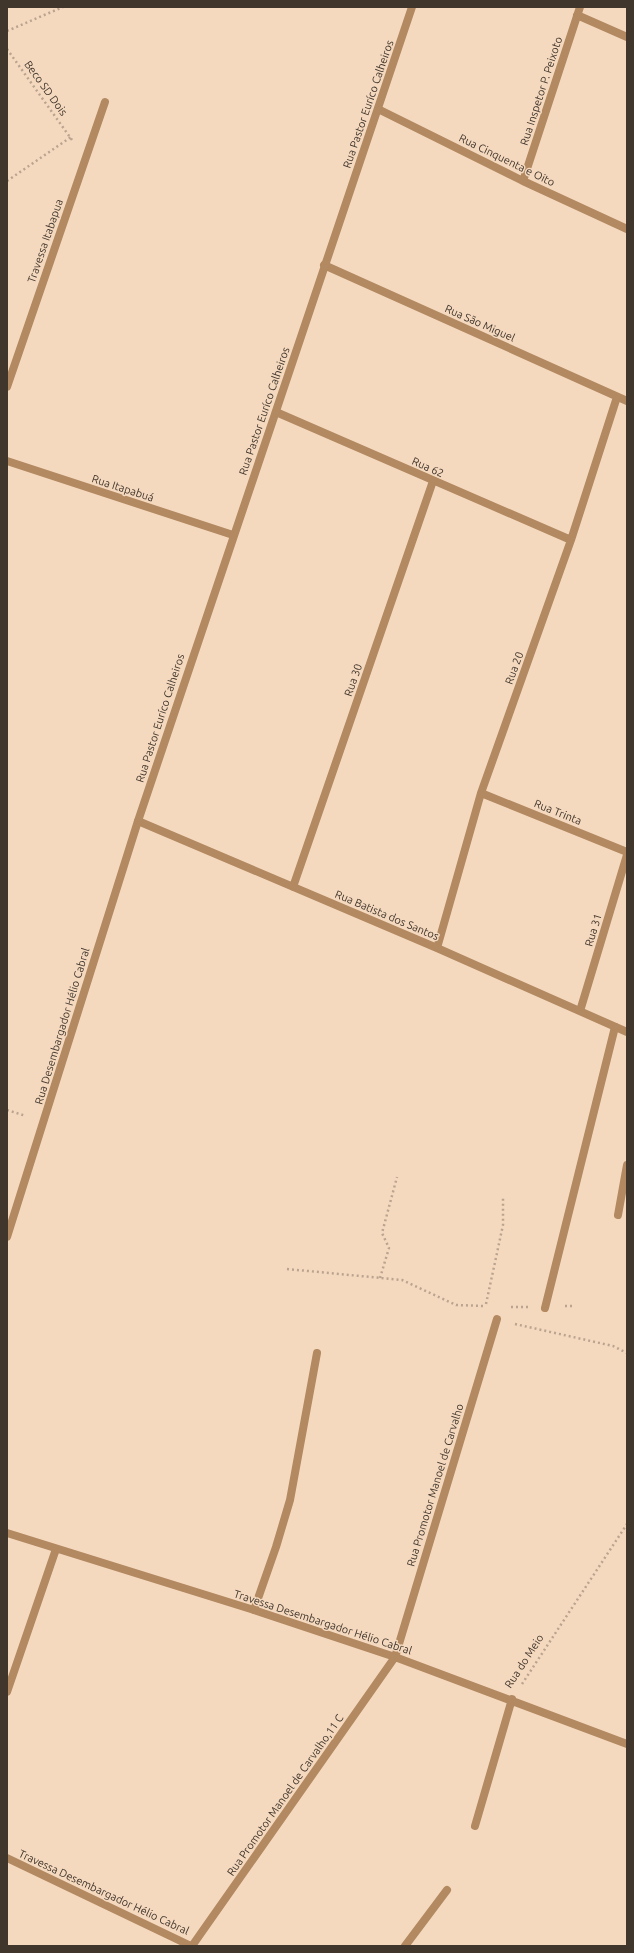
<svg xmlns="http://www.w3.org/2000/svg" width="634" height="1953" viewBox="0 0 634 1953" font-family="Ubuntu,sans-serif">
<rect width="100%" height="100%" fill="#f5d9bf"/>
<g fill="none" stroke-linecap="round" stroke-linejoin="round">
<path stroke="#baa48f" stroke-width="2.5" stroke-dasharray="2 3" stroke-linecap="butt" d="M 7,31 L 63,7
M 7,49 L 72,140
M 7,181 L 71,137
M 7,1110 L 26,1116
M 287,1269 L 402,1280 L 456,1305 L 484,1306
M 380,1278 L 389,1248 L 382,1233 L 397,1177
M 486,1304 L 503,1225 L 503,1196
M 565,1306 L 574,1306
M 511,1307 L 528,1307
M 515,1324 L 613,1346 L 627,1353
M 522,1684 L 627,1524"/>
<path stroke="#b28961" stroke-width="8" d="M 618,1215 L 627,1165
M 545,1308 L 615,1027
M 254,1610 L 276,1547 L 290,1500 L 317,1353
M 395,1657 L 497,1319"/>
<path stroke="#b28961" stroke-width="8" d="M 577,15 L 627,37
M 378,109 L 523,181 L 627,229
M 523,181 L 580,7
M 324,265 L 627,401
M 7,387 L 105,102
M 276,412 L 571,540
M 7,461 L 233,535
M 481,793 L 627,852
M 138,821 L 437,948 L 627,1032
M 293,887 L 433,481
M 437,948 L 481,793 L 571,540 L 617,397
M 580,1011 L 627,855
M 7,1533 L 254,1610 L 395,1657 L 627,1744
M 7,1692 L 56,1549
M 475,1826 L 512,1699
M 7,1858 L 191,1946
M 192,1946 L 395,1657
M 405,1946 L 447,1890"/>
<path stroke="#b28961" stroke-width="8" d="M 7,1237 L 138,821 L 412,7"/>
</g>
<g text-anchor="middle" stroke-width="3" stroke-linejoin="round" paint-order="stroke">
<g font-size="11" fill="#41362c" stroke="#f5d9bf">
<text transform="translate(46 88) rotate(54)" y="4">Beco SD Dois</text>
<text transform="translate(541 91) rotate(-72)" y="4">Rua Inspetor P. Peixoto</text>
<text transform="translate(368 104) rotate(-71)" y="4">Rua Pastor Euríco Calheiros</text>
<text transform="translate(507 160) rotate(26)" y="4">Rua Cinquenta e Oito</text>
<text transform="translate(45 241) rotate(-71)" y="4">Travessa Itabapua</text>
<text transform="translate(480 323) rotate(24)" y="4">Rua São Miguel</text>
<text transform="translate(264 411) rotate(-71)" y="4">Rua Pastor Euríco Calheiros</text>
<text transform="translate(428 467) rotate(24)" y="4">Rua 62</text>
<text transform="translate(123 488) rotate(18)" y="4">Rua Itapabuá</text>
<text transform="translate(514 668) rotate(-70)" y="4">Rua 20</text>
<text transform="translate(353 680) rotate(-71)" y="4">Rua 30</text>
<text transform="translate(160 718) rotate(-72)" y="4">Rua Pastor Euríco Calheiros</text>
<text transform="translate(558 812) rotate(22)" y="4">Rua Trinta</text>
<text transform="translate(387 915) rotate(23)" y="4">Rua Batista dos Santos</text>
<text transform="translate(593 930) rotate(-73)" y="4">Rua 31</text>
<text transform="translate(62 1026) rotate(-73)" y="4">Rua Desembargador Hélio Cabral</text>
<text transform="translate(435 1485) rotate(-73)" y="4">Rua Promotor Manoel de Carvalho</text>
<text transform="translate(323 1622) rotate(18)" y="4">Travessa Desembargador Hélio Cabral</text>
<text transform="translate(524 1661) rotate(-57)" y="4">Rua do Meio</text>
<text transform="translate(285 1795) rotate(-55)" y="4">Rua Promotor Manoel de Carvalho,11 C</text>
<text transform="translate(104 1892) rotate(25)" y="4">Travessa Desembargador Hélio Cabral</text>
</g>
</g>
<rect width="634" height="1953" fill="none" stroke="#41362c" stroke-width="16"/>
</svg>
